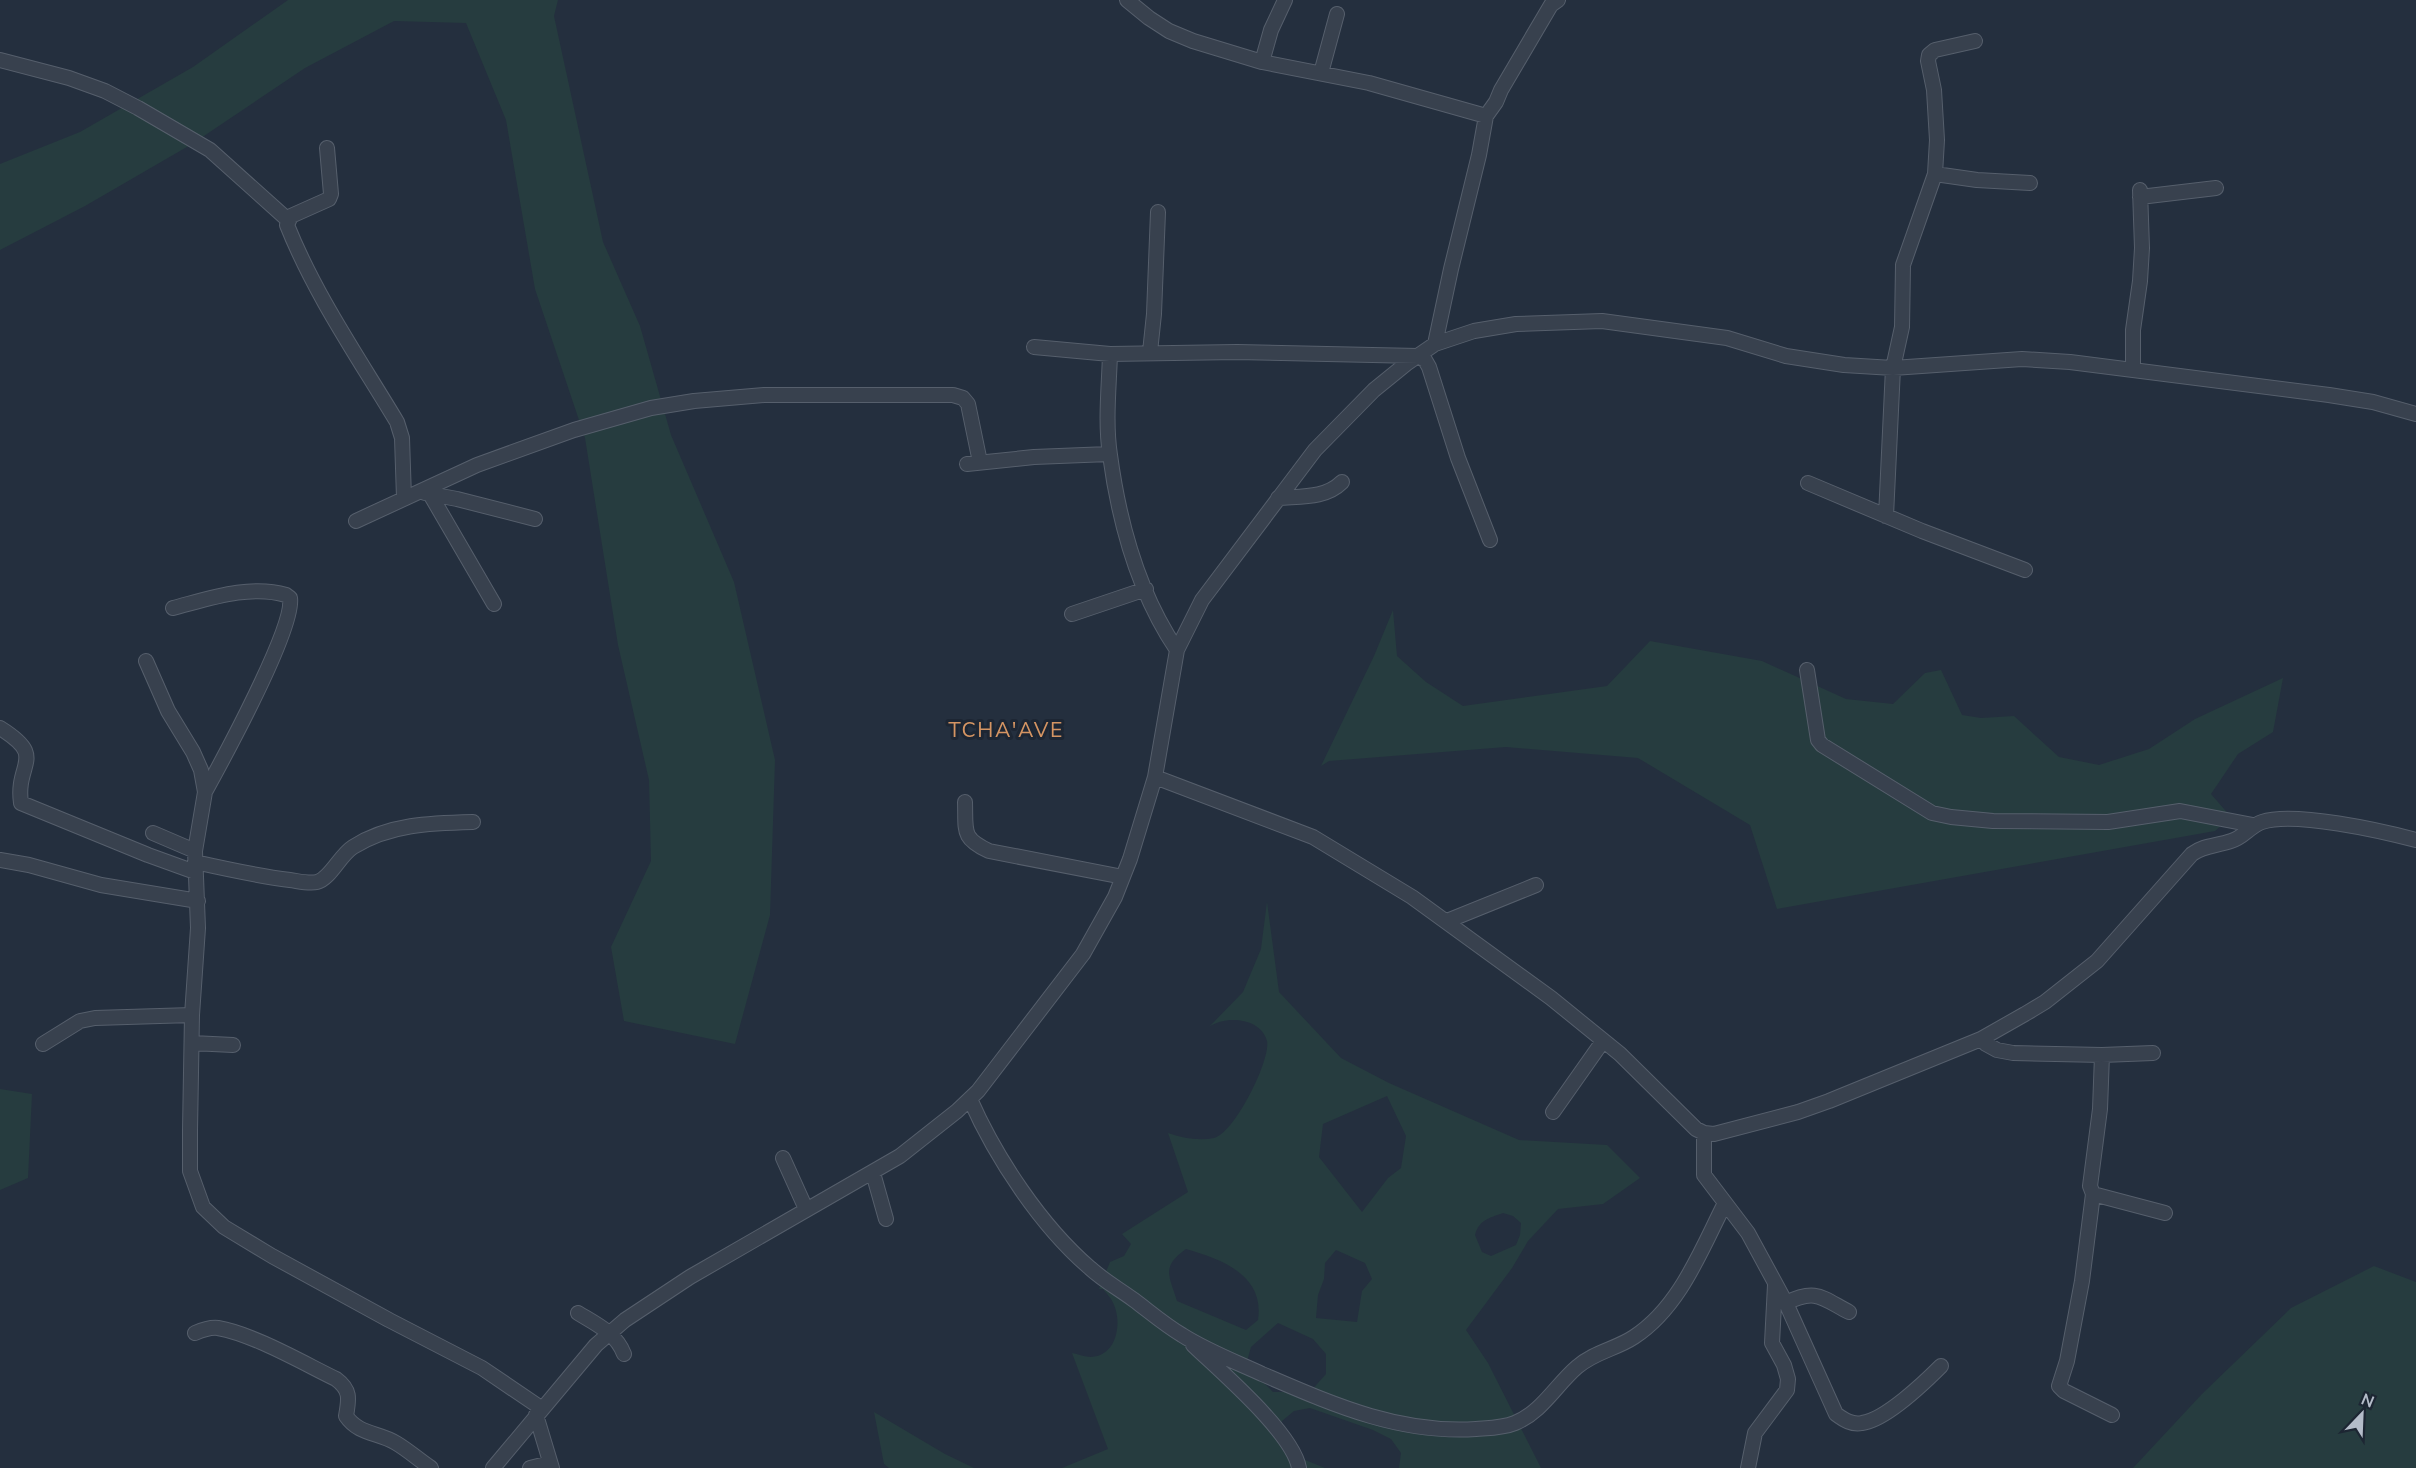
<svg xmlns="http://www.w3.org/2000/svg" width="2416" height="1468" viewBox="0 0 2416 1468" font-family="Mulish,sans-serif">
<rect width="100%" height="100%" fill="#242f3e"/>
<path fill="#263c3f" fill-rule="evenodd" d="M 288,0 L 558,0 L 554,16 L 603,242 L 640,326 L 671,435 L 734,582 L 775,760 L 770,915 L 735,1044 L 624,1021 L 611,947 L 651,861 L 649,780 L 618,645 L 585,438 L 535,289 L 506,120 L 466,23 L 394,21 L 305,68 L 192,144 L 85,206 L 0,250 L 0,164 L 80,132 L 193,67 Z
M 1393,610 L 1397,656 L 1426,682 L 1463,706 L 1607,686 L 1650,641 L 1762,661 L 1846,699 L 1893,704 L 1925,673 L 1941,670 L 1962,715 L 1981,718 L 2014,716 L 2059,757 L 2099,765 L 2149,749 L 2195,719 L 2283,678 L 2273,732 L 2238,754 L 2211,794 L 2231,817 L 2215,831 L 1777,909 L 1750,825 L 1638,758 L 1506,747 L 1329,761 L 1321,766 L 1374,656 Z
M 1267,902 L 1279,992 L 1341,1058 L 1389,1083 L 1519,1140 L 1607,1145 L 1640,1178 L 1603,1204 L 1558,1209 L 1528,1241 L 1512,1268 L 1466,1330 L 1488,1363 L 1541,1468 L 1399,1468 L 1401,1453 L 1391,1439 L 1373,1430 L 1310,1408 L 1294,1411 L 1282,1421 L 1279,1437 L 1283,1451 L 1325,1468 L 1062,1468 L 1108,1449 L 1072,1353 C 1078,1354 1085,1357 1091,1357 C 1117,1356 1122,1323 1114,1305 C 1112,1299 1107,1294 1103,1289 L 1099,1289 L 1110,1262 L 1124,1256 L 1131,1244 L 1122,1234 L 1188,1192 L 1168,1133 C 1182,1138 1199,1141 1214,1138 C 1234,1134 1271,1060 1267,1041 C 1261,1018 1226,1015 1209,1027 L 1243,992 L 1261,949 ZM 1387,1096 L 1406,1136 L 1401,1168 L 1388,1178 L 1362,1212 L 1319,1157 L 1323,1124 ZM 1503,1213 L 1513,1216 L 1521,1223 L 1520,1235 L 1516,1245 L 1491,1256 L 1482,1252 L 1475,1235 C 1479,1220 1489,1218 1503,1213 ZM 1186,1249 C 1221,1259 1265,1275 1258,1320 L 1246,1330 L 1177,1301 C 1169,1275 1161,1267 1186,1249 ZM 1336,1250 L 1365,1263 L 1372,1279 L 1362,1291 L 1357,1322 L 1316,1318 L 1318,1295 L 1324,1279 L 1325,1263 ZM 1278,1323 L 1313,1339 L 1326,1354 L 1326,1374 L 1310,1392 L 1273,1392 L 1246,1365 L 1251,1347 Z
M 0,1089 L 32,1094 L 28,1178 L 0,1190 Z
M 2374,1266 L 2416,1282 L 2416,1468 L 2133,1468 L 2202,1394 L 2291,1308 Z
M 874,1412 L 945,1454 L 974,1468 L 889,1468 L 884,1464 Z"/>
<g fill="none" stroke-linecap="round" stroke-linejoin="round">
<g stroke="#565f6c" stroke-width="16">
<path id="minor" d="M 1127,0 L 1149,18 L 1169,31 L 1193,41 L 1262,62 L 1369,83 L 1486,116
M 0,60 L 69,78 L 105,91 L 138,108 L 210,150 L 288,220
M 1262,62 L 1271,30 L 1285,0
M 1321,73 L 1337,14
M 327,148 L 331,194 L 329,199 L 291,216 L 287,225 C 315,295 358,357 397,422 L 402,438 L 404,498
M 1935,174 L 1977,180 L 2030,183
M 2140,197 L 2216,188
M 1435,344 L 1451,269 L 1479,155 L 1486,116 L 1496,102 L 1501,90 L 1551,5 L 1558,0
M 1034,347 L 1110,354 L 1237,352 L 1418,356 L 1425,360 L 1429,367 L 1458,458 L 1490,540
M 1150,352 L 1154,314 L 1158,212
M 1110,354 C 1109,387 1105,422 1110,455 C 1119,522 1139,594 1177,650
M 2133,370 L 2133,330 L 2140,281 L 2142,248 L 2140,190
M 967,464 L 1034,457 L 1109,454
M 1808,483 L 1922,531 L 2025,570
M 425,493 L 457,499 L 535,519
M 430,494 L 494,604
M 1278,498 C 1300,496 1325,499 1342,482
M 1886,516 L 1893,368 L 1902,327 L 1903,265 L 1935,174 L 1937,140 L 1934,90 L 1928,61 L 1929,55 L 1935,50 L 1975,41
M 356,521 L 477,465 L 574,430 L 651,408 L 694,401 L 764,395 L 953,395 L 963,398 L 968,404 L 980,462
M 173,608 C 208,599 250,584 286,595 L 290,598 C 295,627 222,761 205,792
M 1072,614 L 1146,589
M 146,661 L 168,711 L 193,752 L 201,770 L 205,792 L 195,851 L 198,928 L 192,1015 L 190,1130 L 190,1171 L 203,1207 L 224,1227 L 272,1256 L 389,1320 L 482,1368 L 541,1408
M 1807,670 L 1818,740 L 1822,745 L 1932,813 L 1951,817 L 1993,821 L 2108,822 L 2180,811 L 2253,825
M 0,728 C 48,758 15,762 21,803 L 148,855 L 195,872
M 1155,777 L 1313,837 L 1412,897 L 1551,998 L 1620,1054 L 1696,1129 L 1704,1133 L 1714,1134 L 1798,1112 L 1829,1101 L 1981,1039 L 2025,1014 L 2045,1002 L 2097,961 L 2192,854 C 2204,845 2217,846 2231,841 C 2243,838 2250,826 2262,822 C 2294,811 2382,831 2416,840
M 965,802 C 966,831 961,838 989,851 L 1123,877
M 153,833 L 195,851
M 0,860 L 29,865 L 101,885 L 198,901
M 195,862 C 226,869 258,876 290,880 C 298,881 309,884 317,882 C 330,879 340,855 353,847 C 389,824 431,823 473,822
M 1447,921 L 1536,885
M 1981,1039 L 1986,1044 L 1997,1050 L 2013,1053 L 2102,1055 L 2153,1053
M 192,1043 L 233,1045
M 43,1044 L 80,1021 L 95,1018 L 192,1015
M 2102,1055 L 2100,1109 L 2090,1186 L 2093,1194 L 2165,1213
M 970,1099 C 996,1158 1041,1226 1090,1268 C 1103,1280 1119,1289 1134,1300 C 1150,1312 1165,1325 1182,1335 C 1207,1351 1236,1362 1262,1374 C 1332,1404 1398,1434 1476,1429 C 1489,1428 1503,1428 1515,1423 C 1542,1412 1556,1385 1577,1367 C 1594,1352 1616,1349 1634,1337 C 1680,1307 1701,1250 1725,1203
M 1553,1112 L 1603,1041
M 1704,1133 L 1704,1175 L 1748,1233 L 1786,1303 L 1836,1414 C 1844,1420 1852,1425 1862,1423 C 1885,1420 1924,1383 1941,1366
M 783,1158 L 806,1209
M 873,1173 L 886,1219
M 2093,1194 L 2082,1281 L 2067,1361 L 2059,1386 L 2064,1391 L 2112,1415
M 1786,1303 C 1816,1288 1822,1298 1849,1312
M 578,1313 C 596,1324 616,1333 624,1354
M 195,1333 C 202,1330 210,1327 218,1328 C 253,1334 303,1363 336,1379 C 351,1390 349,1399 346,1416 C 359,1435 378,1432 396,1443 C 408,1450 419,1460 431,1468
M 1193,1345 C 1220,1371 1293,1433 1299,1468
M 536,1415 L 552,1468
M 493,1468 L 596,1345 L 625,1320 L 690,1277 L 900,1156 L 957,1111 L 978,1091 L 1083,954 L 1115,897 L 1130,859 L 1155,777 L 1177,650 L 1202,600 L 1315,450 L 1374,390 L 1406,364 L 1435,344 L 1474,331 L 1516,324 L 1602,321 L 1727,338 L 1786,356 L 1844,365 L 1893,368 L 2022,359 L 2070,362 L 2329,395 L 2373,402 L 2416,414
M 530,1468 L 550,1463
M 1748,1468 L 1755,1433 L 1787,1390 L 1788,1379 L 1784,1365 L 1772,1343 L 1775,1285"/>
</g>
<use href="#minor" stroke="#38414e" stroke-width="14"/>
</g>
<g text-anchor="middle" stroke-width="6" stroke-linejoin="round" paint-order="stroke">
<g font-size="21" letter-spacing="1.5" fill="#d59563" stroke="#1d2633">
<text x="1006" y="737">TCHA'AVE</text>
</g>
</g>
<g transform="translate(2362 1414) rotate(23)" stroke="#1d2633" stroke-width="4.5" paint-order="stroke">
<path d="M0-4.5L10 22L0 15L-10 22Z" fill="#b4bcc9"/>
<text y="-9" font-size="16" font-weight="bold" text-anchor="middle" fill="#b4bcc9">N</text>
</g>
</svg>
